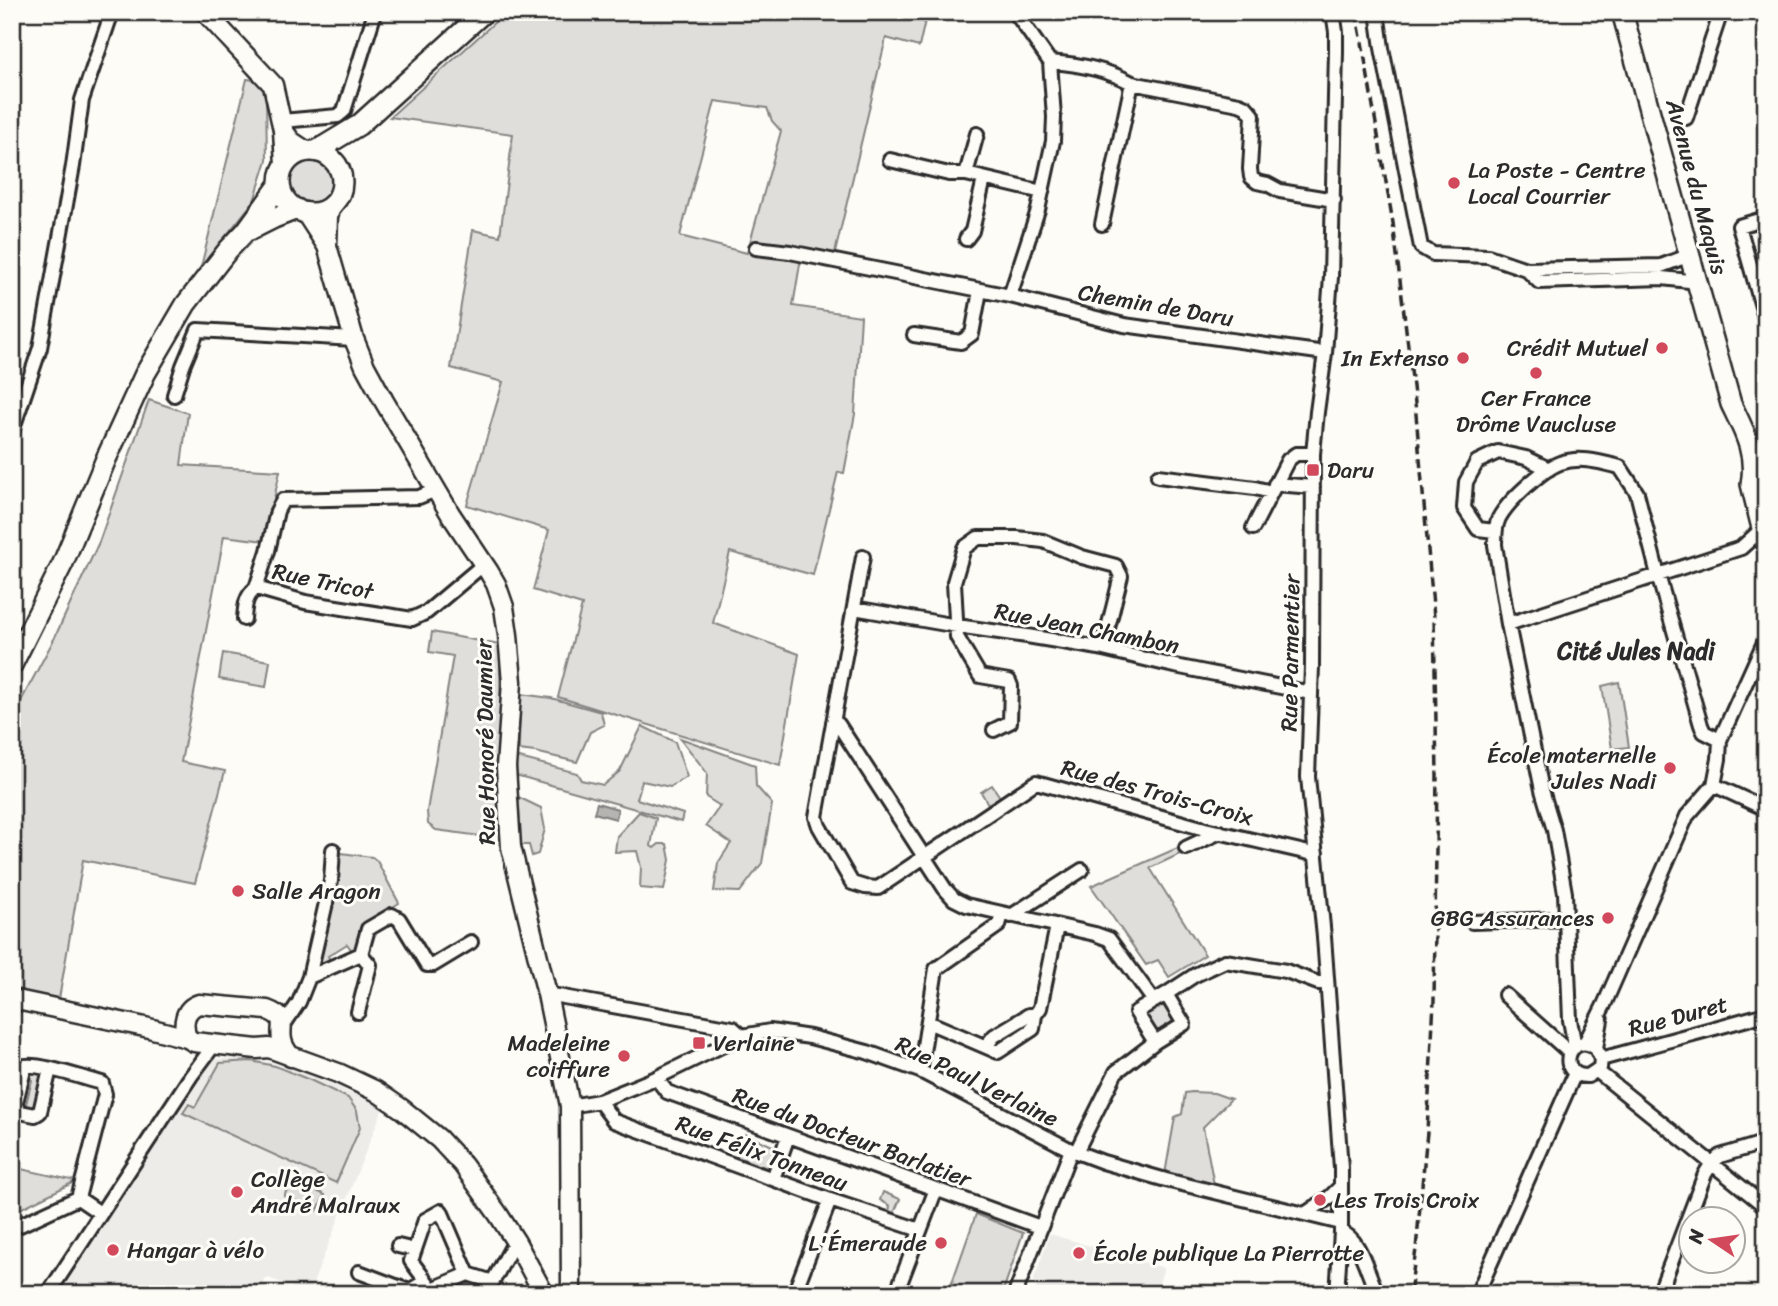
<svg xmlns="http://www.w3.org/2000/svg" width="1778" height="1306" viewBox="0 0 1778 1306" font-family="Sriracha,sans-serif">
<rect width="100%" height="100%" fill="#fdfcf7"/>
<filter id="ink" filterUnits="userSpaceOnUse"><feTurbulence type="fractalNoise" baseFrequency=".0143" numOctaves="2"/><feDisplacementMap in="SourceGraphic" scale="14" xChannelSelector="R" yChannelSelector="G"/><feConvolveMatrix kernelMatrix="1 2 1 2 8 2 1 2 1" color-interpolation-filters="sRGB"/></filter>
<g filter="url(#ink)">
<path fill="#edece8" d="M 239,1058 L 257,1059 L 293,1068 L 343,1087 L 344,1090 L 350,1093 L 355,1092 L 383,1108 L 309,1293 L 266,1277 L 257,1294 L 57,1294 L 214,1059 Z
M 1050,1234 L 1164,1268 L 1155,1294 L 1034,1294 L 1037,1286 L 1034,1285 L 1033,1282 Z"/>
<path fill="#dfdeda" stroke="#858482" stroke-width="2" fill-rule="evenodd" d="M 506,12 L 927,12 L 919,47 L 886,38 L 834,257 L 802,252 L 793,306 L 861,316 L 855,414 L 844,473 L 838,472 L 813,575 L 730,552 L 713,623 L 799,654 L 780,765 L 558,697 L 582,605 L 533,590 L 549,530 L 467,505 L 503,382 L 451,368 L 473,230 L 500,236 L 513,134 L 390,117 ZM 715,101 L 767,108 L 772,121 L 781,131 L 747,253 L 680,236 Z
M 247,79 L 256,80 L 266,94 L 267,160 L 254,201 L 201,267 Z
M288 182a23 23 0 1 1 46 0a23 23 0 1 1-46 0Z
M 149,400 L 188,413 L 181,465 L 280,471 L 265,541 L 224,536 L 181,762 L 225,771 L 195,883 L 83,860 L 59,999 L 12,990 L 12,718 L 54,639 L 99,542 Z
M 432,632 L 500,645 L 501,795 L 498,825 L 488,837 L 436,830 L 428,824 L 427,811 L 453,656 L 429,652 Z
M 223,653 L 270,661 L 266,687 L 219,679 Z
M 1619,682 L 1629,747 L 1612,749 L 1602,686 Z
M 520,694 L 551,698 L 601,712 L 604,725 L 590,732 L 577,762 L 535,752 L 519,750 Z
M 642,726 L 675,742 L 687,777 L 670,787 L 642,781 L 637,799 L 683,814 L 681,822 L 512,774 L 512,756 L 577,773 L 581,780 L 603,785 L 620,771 Z
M 680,738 L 755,765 L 756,786 L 772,804 L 762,863 L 740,892 L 714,891 L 718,863 L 731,843 L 706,826 L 720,806 L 706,797 L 707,773 Z
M 992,785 L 1000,797 L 988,804 L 981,792 Z
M 514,795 L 541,808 L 545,829 L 538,854 L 532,856 L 529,845 L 518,845 Z
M 639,812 L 656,818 L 651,846 L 654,848 L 659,844 L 667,844 L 670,860 L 664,890 L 640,888 L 641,867 L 637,851 L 615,852 L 617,836 Z
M 1182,846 L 1180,854 L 1150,868 L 1205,955 L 1169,977 L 1158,960 L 1146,965 L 1091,886 Z
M 341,853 L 372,857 L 377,861 L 399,903 L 365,925 L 357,946 L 353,952 L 347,944 L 328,956 L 332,964 L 321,969 L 317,967 L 337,885 Z
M 1164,1003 L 1175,1022 L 1154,1034 L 1143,1015 Z
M 251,1061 L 275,1066 L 310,1080 L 348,1098 L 357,1111 L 360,1128 L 336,1183 L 183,1113 L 189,1104 L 195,1107 L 220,1063 Z
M 34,1071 L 39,1072 L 43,1076 L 37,1106 L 33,1110 L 21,1109 L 21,1103 L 26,1104 L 32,1080 L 27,1078 L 30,1072 Z
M 1192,1092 L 1214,1093 L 1231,1099 L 1203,1127 L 1214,1185 L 1165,1174 L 1175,1117 L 1182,1114 L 1185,1093 Z
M 745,1134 L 775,1147 L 767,1168 L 737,1157 Z
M 21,1169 L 76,1181 L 12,1213 Z
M 292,1179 L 325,1195 L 317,1211 L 284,1196 Z
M 883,1192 L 900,1199 L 894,1213 L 889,1212 L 890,1206 L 880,1200 Z
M 976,1214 L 1023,1233 L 1002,1294 L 948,1294 Z"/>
<path fill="#b5b4b1" stroke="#7e7d7b" stroke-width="2" d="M 597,803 L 618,809 L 616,819 L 594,813 Z"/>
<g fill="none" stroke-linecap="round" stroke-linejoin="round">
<g stroke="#2b2b2b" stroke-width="18">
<path id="street" d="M 1333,12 L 1336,32 L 1336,51 L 1331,277 L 1325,353 L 1317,412 L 1313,454 L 1312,666 L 1308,777 L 1324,937 L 1341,1168 L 1341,1232 L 1337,1294
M 1377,12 L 1382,48 L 1421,247 L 1433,254 L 1488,256 L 1526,269 L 1661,266 L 1690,255
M 1050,62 C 1077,64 1108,70 1132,83 L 1239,104 L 1246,107 L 1253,115 L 1250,169 L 1251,177 L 1257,182 L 1267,184 L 1280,191 L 1334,200
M 1686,118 L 1721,12
M 282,121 L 338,116 L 344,111 L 375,12
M 890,160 L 949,174 L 966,174 L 1042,192
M 966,174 L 977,134
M 1766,218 L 1739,226 L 1766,321
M 1102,224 L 1132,83
M 966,239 L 972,231 L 984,179
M 756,248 L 790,252 L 1010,296 L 1124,325 L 1325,353
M 1526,269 L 1539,282 L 1662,278 L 1698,282
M 1010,296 L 1038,210 L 1053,141 L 1054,117 L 1050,62 L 1015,12
M 914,335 L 961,342 L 972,334 L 980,291
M 174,395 L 183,366 L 198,330 L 354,339
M 12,431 L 40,348 L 73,166 L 82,100 L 112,12
M 1158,476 L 1255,488 L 1271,492
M 1275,484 L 1313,487
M 436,490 L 419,497 L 283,500 L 277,511 L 268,551 L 256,588 L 305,602 L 412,619 L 427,612 L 484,564
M 1253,528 L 1288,460 L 1296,454 L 1313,454
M 1495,531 L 1478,529 L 1464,508 L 1466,482 L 1477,462 L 1498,452 L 1526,458 L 1549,469
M 863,557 L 816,817 L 819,826 L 852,883 L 865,887 L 878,888 L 1036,782 L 1205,829 L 1309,853 L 1316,853
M 854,608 L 957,626 L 1027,636 L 1099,648 L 1170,665 L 1311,693
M 244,619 C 245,606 245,597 256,588
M 1508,624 L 1741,548 L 1762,529
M 833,722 L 838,724 L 945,889 L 954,899 L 966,905 L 1095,934 L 1109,939 L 1154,1001
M 994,730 L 1010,722 L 1011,686 L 1009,681 L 980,676 L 957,637 L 954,582 L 964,548 L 978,538 L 1017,538 L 1043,541 L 1082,557 L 1116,566 L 1121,576 L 1108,628 L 1099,648
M 1714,785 L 1766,809
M 1186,848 L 1220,832
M 1011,916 L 1082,870
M 1472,922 L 1566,919
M 309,977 L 361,954 L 368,929 L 392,915 L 399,919 L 427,965 L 433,965 L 471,942
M 547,994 L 733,1028 L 742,1036
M 1166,994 L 1195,975 L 1225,961 L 1286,971 L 1318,983 L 1327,983
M 1166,994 L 1184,1024 L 1155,1042 L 1136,1012 Z
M 1505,995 L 1570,1053
M 358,1012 L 370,965 L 361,954
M 928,1022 L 998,1052 L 1033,1029 L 1035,1015 L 1040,1008 L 1057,926
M 283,1026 L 299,1002 L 309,977 L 331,881 L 333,850
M 1585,1043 L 1604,1005 L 1687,816 L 1714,785 L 1719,759 L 1720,740 L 1766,638
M 986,1046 L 994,1036 L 1029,1015 L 1035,1015
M 1575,1047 L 1570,1020 L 1565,893 L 1554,830 L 1542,790 L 1508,624 L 1495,545 C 1495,536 1495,526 1499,518 C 1508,501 1543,469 1560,463 C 1580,456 1600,462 1620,467 L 1637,493 L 1658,575 L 1701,725 L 1704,732 L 1720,740
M 1596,1048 C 1568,1029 1555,1077 1588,1076 L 1600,1068 L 1601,1059 L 1596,1048 L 1601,1020
M 1601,1059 L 1766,1014
M 50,1069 L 40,1112 L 35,1115 L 20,1112 L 16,1106 L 16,1102 L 25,1066 C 40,1063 85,1079 102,1083 L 105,1094 L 78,1198
M 920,1071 L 920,1068 L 921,1065 L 936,969 L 999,925 L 1002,914
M 1597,1071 L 1766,1207
M 656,1078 L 667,1092 L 1040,1227
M 599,1101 L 614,1121 L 830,1200 L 920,1230
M 570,1106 L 599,1101 L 656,1078 L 742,1036 L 770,1031 L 810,1037 L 867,1052 L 920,1071 L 1071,1150 L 1103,1162 L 1166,1180 L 1341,1223
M 1076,1152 L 1116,1072 L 1155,1042
M 773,1179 L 788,1136
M 1305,1214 L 1330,1197 L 1341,1186
M 12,1223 L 20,1225 L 78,1198 L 100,1213
M 1341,1232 C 1362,1239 1367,1276 1378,1294
M 398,1246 L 415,1250
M 359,1272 L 409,1291 L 426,1281
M 468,1274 L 432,1289 L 411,1261 L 425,1220 L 441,1211 L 468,1274 L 493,1282
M 48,1294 L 191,1076 L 214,1045
M 486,1294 L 510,1250 L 516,1242
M 794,1294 L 830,1200
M 896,1294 L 936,1189
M 1015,1294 L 1071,1150
M 1477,1294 L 1575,1073
M 1659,1294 L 1705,1174 L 1712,1163 L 1720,1156 L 1766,1142"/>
</g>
<g stroke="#2b2b2b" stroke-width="23">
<path id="secondary" d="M 205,12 L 273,85 L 283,130 L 285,165
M 283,130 L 291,141 L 306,151
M 305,212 L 327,246 L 354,339 L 365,366 L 384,401 L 451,515 L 489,572 L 496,584 L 504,607 L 508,635 L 512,682 L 506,767 L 511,847 L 547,994 L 570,1106 L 571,1294
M 327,246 L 328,216 L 332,204
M 12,999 L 145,1027 L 187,1038 L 194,1042 L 257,1049 L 269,1048 L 338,1073 L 376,1091 L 402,1109 L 439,1139 L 463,1165 L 498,1214 L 516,1242 L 544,1294
M 187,1038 C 182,1024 184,1009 199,1004 L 267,1010 C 289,1018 279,1025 282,1040 C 283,1046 287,1052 291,1057"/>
</g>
<g stroke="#2b2b2b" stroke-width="24">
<path id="primary" d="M 1622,12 L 1731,404 C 1744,431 1757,453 1751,484 L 1766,544
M 316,151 L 359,125 L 484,12
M280 182a31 31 0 1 1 62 0a31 31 0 1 1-62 0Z
M 250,230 L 274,218 L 297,209
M 12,665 L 63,563 L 106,459 L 145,374 L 186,304 L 228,250 L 246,231 L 280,184"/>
</g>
<use href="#street" stroke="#fdfcf7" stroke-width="12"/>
<use href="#secondary" stroke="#fdfcf7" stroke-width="18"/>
<use href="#primary" stroke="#fdfcf7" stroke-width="19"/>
<path stroke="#2b2b2b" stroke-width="3.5" stroke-dasharray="10 5" stroke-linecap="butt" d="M 1356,12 L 1362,42 L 1393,223 L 1415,403 L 1434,617 L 1437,775 L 1434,1001 L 1427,1132 L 1416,1249 L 1410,1294"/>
</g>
</g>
<g fill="#d1495b" stroke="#fdfcf7" stroke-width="2.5">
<circle cx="1454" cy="183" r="7"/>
<circle cx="1662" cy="348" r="7"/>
<circle cx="1463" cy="358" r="7"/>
<circle cx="1536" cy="373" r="7"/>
<rect x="1306" y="463" width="14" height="14" rx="3.5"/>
<circle cx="1670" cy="768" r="7"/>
<circle cx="238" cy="891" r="7"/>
<circle cx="1608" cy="918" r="7"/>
<rect x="692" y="1036" width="14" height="14" rx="3.5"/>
<circle cx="624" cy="1056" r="7"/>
<circle cx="237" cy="1192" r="7"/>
<circle cx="1320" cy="1200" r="7"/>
<circle cx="941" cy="1243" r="7"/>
<circle cx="113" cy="1250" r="7"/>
<circle cx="1079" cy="1253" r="7"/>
</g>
<g text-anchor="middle" stroke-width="6" stroke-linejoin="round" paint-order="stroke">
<g font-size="23" fill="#2b2b2b" stroke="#fdfcf7" text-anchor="start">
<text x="1468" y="178">La Poste - Centre<tspan x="1468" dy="26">Local Courrier</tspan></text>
<text x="1648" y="356" text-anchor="end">Crédit Mutuel</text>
<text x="1449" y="366" text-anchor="end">In Extenso</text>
<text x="1536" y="406" text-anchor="middle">Cer France<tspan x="1536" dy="26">Drôme Vaucluse</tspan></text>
<text x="1327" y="478">Daru</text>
<text x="1656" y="763" text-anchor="end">École maternelle<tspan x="1656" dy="26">Jules Nadi</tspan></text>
<text x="252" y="899">Salle Aragon</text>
<text x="1594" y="926" text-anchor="end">GBG Assurances</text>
<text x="610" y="1051" text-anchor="end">Madeleine<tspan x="610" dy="26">coiffure</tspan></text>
<text x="713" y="1051">Verlaine</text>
<text x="251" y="1187">Collège<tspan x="251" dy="26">André Malraux</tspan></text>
<text x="1334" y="1208">Les Trois Croix</text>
<text x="927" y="1251" text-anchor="end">L'Émeraude</text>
<text x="127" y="1258">Hangar à vélo</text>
<text x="1093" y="1261">École publique La Pierrotte</text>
</g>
<g font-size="23" fill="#2b2b2b" stroke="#fdfcf7">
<text transform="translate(1697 187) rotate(75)" y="8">Avenue du Maquis</text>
<text transform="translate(1156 305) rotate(10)" y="8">Chemin de Daru</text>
<text transform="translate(323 581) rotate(12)" y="8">Rue Tricot</text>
<text transform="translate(1087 628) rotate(11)" y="8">Rue Jean Chambon</text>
<text transform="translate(1290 653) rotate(-89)" y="8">Rue Parmentier</text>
<text transform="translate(485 742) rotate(-91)" y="8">Rue Honoré Daumier</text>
<text transform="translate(1157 792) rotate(15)" y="8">Rue des Trois-Croix</text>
<text transform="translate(1678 1016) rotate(-15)" y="8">Rue Duret</text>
<text transform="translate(977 1081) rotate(26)" y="8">Rue Paul Verlaine</text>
<text transform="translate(852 1137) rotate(20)" y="8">Rue du Docteur Barlatier</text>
<text transform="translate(762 1153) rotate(20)" y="8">Rue Félix Tonneau</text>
</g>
<g font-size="24" font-weight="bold" fill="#2b2b2b" stroke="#fdfcf7">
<text x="1636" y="659">Cité Jules Nadi</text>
</g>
</g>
<rect width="1778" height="1306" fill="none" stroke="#fdfcf7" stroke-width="42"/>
<rect x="21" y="21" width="1736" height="1264" fill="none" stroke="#2b2b2b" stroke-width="2.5" filter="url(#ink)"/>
<g transform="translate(1712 1240) rotate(283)"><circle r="33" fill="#fdfcf7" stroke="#a9a8a5" stroke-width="2"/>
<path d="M0-5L12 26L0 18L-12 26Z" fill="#d1495b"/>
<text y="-10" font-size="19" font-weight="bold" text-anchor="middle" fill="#2b2b2b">N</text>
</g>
</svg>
